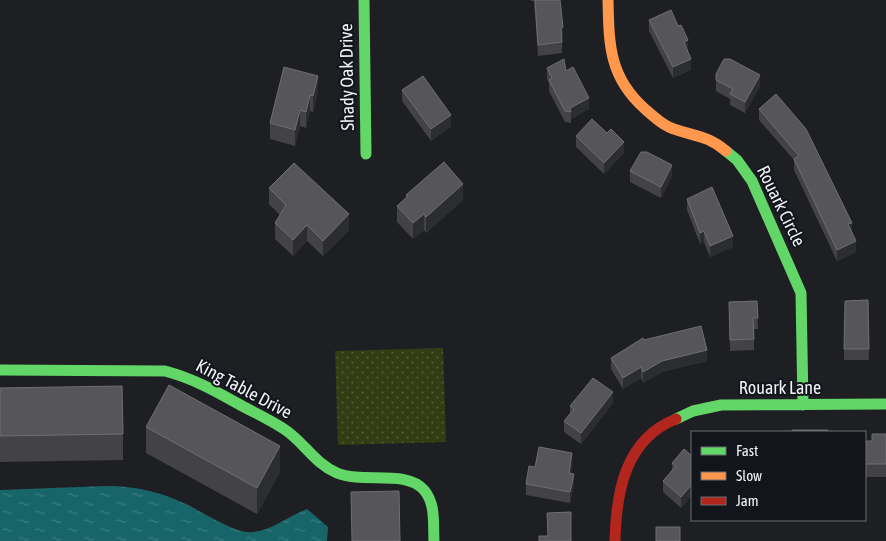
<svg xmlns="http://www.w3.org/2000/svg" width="886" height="541" viewBox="0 0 886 541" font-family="'Asap Condensed',sans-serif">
<defs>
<pattern id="grass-dots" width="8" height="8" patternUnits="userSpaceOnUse" patternTransform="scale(1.25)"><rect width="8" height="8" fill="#333c12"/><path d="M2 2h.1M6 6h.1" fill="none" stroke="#515935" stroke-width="1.8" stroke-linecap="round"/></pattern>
<pattern id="water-ripples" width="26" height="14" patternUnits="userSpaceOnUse" patternTransform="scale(1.25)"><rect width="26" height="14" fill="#186569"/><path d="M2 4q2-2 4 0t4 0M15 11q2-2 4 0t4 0" fill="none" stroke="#3a7c7f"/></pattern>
</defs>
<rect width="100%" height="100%" fill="#1d1f23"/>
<path fill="url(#grass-dots)" d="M 443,348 L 446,442 L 338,445 L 335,351 Z"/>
<path fill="url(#water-ripples)" d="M 106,486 C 136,486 161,492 188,505 C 202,512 232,531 247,532 C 267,534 288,516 307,509 L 328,527 L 327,541 L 0,541 L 0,490 Z"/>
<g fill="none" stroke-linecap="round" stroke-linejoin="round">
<path stroke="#63d668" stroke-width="11" d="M 364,0 L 366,154
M 726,151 L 737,160 L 752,181 L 801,293 L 803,405
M 0,370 L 165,371 C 195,379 217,392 244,407 C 258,414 272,421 284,429 C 304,442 314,463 337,473 C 363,484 406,469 424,490 C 436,504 433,524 434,541
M 676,419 L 693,411 L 721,405 L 886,404"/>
<path stroke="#ff974d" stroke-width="11" d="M 608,0 C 609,45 609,77 645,109 C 654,117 665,127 677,130 C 698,137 708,136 726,151"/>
<path stroke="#b3261e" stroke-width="11" d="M 615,541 C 616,493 625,439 676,419"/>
</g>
<path fill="#434346" d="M 531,0 L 560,0 L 563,38 L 562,38 L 562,53 L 538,56 L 534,1 L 531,1 Z
M 649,20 L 688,51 L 691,70 L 673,78 L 649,31 Z
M 284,67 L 318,92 L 313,112 L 310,111 L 306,128 L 300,126 L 295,146 L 270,139 L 270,123 Z
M 547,68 L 566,71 L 589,109 L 571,119 L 571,123 L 565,122 L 549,91 L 549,83 L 547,79 Z
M 716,74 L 760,86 L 745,113 L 730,105 L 730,99 L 716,91 Z
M 402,90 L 451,126 L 431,141 L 402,101 Z
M 776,94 L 852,233 L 856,252 L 837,261 L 794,170 L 794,160 L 759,120 L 759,109 Z
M 576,136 L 624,153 L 604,174 L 576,147 Z
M 630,171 L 672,176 L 661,198 L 630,182 Z
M 269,188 L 349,230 L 323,256 L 307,241 L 293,256 L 275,239 L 275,223 L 280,215 L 269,204 Z
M 406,195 L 463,200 L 426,233 L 424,230 L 413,239 L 397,222 L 397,206 L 406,198 Z
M 687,199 L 733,247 L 710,257 L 704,242 L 700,244 L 687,210 Z
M 868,300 L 869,360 L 844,360 L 844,349 Z
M 757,301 L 758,329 L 754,329 L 754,350 L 730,351 L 729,302 Z
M 644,340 L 707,361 L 662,372 L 643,383 L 641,378 L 623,389 L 611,369 L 611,358 Z
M 0,388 L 123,434 L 123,460 L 0,462 Z
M 613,403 L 581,444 L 564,432 L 564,421 L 570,414 L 570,406 Z
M 146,427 L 280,472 L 257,514 L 146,453 Z
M 886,434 L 886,477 L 865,477 L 865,441 L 872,441 Z
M 692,456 L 692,495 L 681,508 L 663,492 L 663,481 L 672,470 L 672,463 Z
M 572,464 L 571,473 L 574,485 L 570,503 L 526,495 L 526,484 L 535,467 Z"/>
<path fill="#2c2d30" d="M 563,27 L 563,38 L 561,39 L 561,28 Z
M 688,40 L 688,52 L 684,42 Z
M 691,59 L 691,70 L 673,78 L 673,67 Z
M 760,75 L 760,86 L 745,113 L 745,102 Z
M 318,76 L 318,92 L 313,112 L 313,96 Z
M 310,95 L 310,111 L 306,128 L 306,112 Z
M 589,98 L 589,109 L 571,119 L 570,108 Z
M 300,110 L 300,126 L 295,146 L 295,130 Z
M 451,115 L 451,126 L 431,141 L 431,129 Z
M 624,142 L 624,153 L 604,174 L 604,163 Z
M 672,165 L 672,176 L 661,198 L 661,187 Z
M 463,184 L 463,200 L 426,233 L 426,217 Z
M 349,214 L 349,230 L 323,256 L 323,241 Z
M 424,214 L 424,230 L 413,239 L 413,223 Z
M 852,223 L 852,234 L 848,224 Z
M 307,225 L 307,241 L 293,256 L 293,240 Z
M 704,231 L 704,242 L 700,244 L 700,233 Z
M 733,236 L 733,247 L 710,257 L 710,246 Z
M 856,241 L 856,252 L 837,261 L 837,250 Z
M 707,350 L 707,361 L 662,372 L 643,383 L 643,372 L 662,361 Z
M 641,367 L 641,378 L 623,389 L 623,378 Z
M 613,392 L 613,403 L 581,444 L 581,433 Z
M 280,446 L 280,472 L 257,514 L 257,488 Z
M 572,453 L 572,464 L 569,484 L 569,473 Z
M 574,474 L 574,485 L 570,503 L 570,492 Z
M 692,484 L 692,495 L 681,508 L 681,497 Z"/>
<path fill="#565659" stroke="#6e6f72" d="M 535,0 L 560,0 L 563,27 L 561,28 L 562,42 L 538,45 Z
M 671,10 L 678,26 L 681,25 L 688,40 L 684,42 L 691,59 L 673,67 L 649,20 Z
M 564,59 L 566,71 L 573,67 L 589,98 L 570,108 L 571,112 L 565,111 L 549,80 L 552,78 L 547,68 Z
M 724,59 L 730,59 L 760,75 L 745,102 L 730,94 L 733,89 L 716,80 L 716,74 Z
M 284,67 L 318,76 L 313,96 L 310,95 L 306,112 L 300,110 L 295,130 L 270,123 Z
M 423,76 L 451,115 L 431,129 L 402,90 Z
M 776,94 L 806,129 L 852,223 L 848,224 L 856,241 L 837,250 L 794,159 L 799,156 L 759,109 Z
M 592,119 L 607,133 L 611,129 L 624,142 L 604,163 L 576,136 Z
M 641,152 L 647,152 L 672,165 L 661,187 L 630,171 Z
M 444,162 L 463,184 L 426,217 L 424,214 L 413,223 L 397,206 L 408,196 L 406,195 Z
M 294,163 L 349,214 L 323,241 L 307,225 L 293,240 L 275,223 L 286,205 L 269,188 Z
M 712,187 L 733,236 L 710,246 L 704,231 L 700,233 L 687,199 Z
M 868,300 L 869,349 L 844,349 L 845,301 Z
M 757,301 L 758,318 L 753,318 L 754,339 L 730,340 L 729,302 Z
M 701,326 L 707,350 L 662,361 L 643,372 L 641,367 L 623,378 L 611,358 L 643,338 L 644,340 Z
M 593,378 L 613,392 L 581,433 L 564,421 L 574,409 L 570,406 Z
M 169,385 L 280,446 L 257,488 L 146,427 Z
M 122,386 L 123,434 L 0,436 L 0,388 Z
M 792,430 L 828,430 L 828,432 L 792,432 Z
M 872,434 L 886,434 L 886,464 L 865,464 L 865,441 L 872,441 Z
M 539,447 L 572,453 L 569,473 L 574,474 L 570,492 L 526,484 L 529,466 L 535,467 Z
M 684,449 L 692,456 L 692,484 L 681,497 L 663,481 L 676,466 L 672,463 Z
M 399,491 L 400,541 L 352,541 L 351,492 Z
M 571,512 L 571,541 L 539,541 L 539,536 L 548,536 L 547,513 Z
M 656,527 L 680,527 L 680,541 L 656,541 Z"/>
<g text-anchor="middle" stroke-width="4" stroke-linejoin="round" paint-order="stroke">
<g font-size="18" fill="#f0f3f7" stroke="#12151b">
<text transform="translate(347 77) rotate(-91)" y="6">Shady Oak Drive</text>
<text transform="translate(781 206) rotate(64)" y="6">Rouark Circle</text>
<text x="780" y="394">Rouark Lane</text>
<text transform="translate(244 389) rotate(28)" y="6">King Table Drive</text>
</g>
</g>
<rect x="691" y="431" width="175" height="90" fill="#12151b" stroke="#6b6e73"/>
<rect x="701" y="447" width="25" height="8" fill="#63d668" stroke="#6b6e73"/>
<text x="736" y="456" font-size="15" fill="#f0f3f7">Fast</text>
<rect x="701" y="472" width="25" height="8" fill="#ff974d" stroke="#6b6e73"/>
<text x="736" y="481" font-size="15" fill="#f0f3f7">Slow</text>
<rect x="701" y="497" width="25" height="8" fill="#b3261e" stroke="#6b6e73"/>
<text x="736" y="506" font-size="15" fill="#f0f3f7">Jam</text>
</svg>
